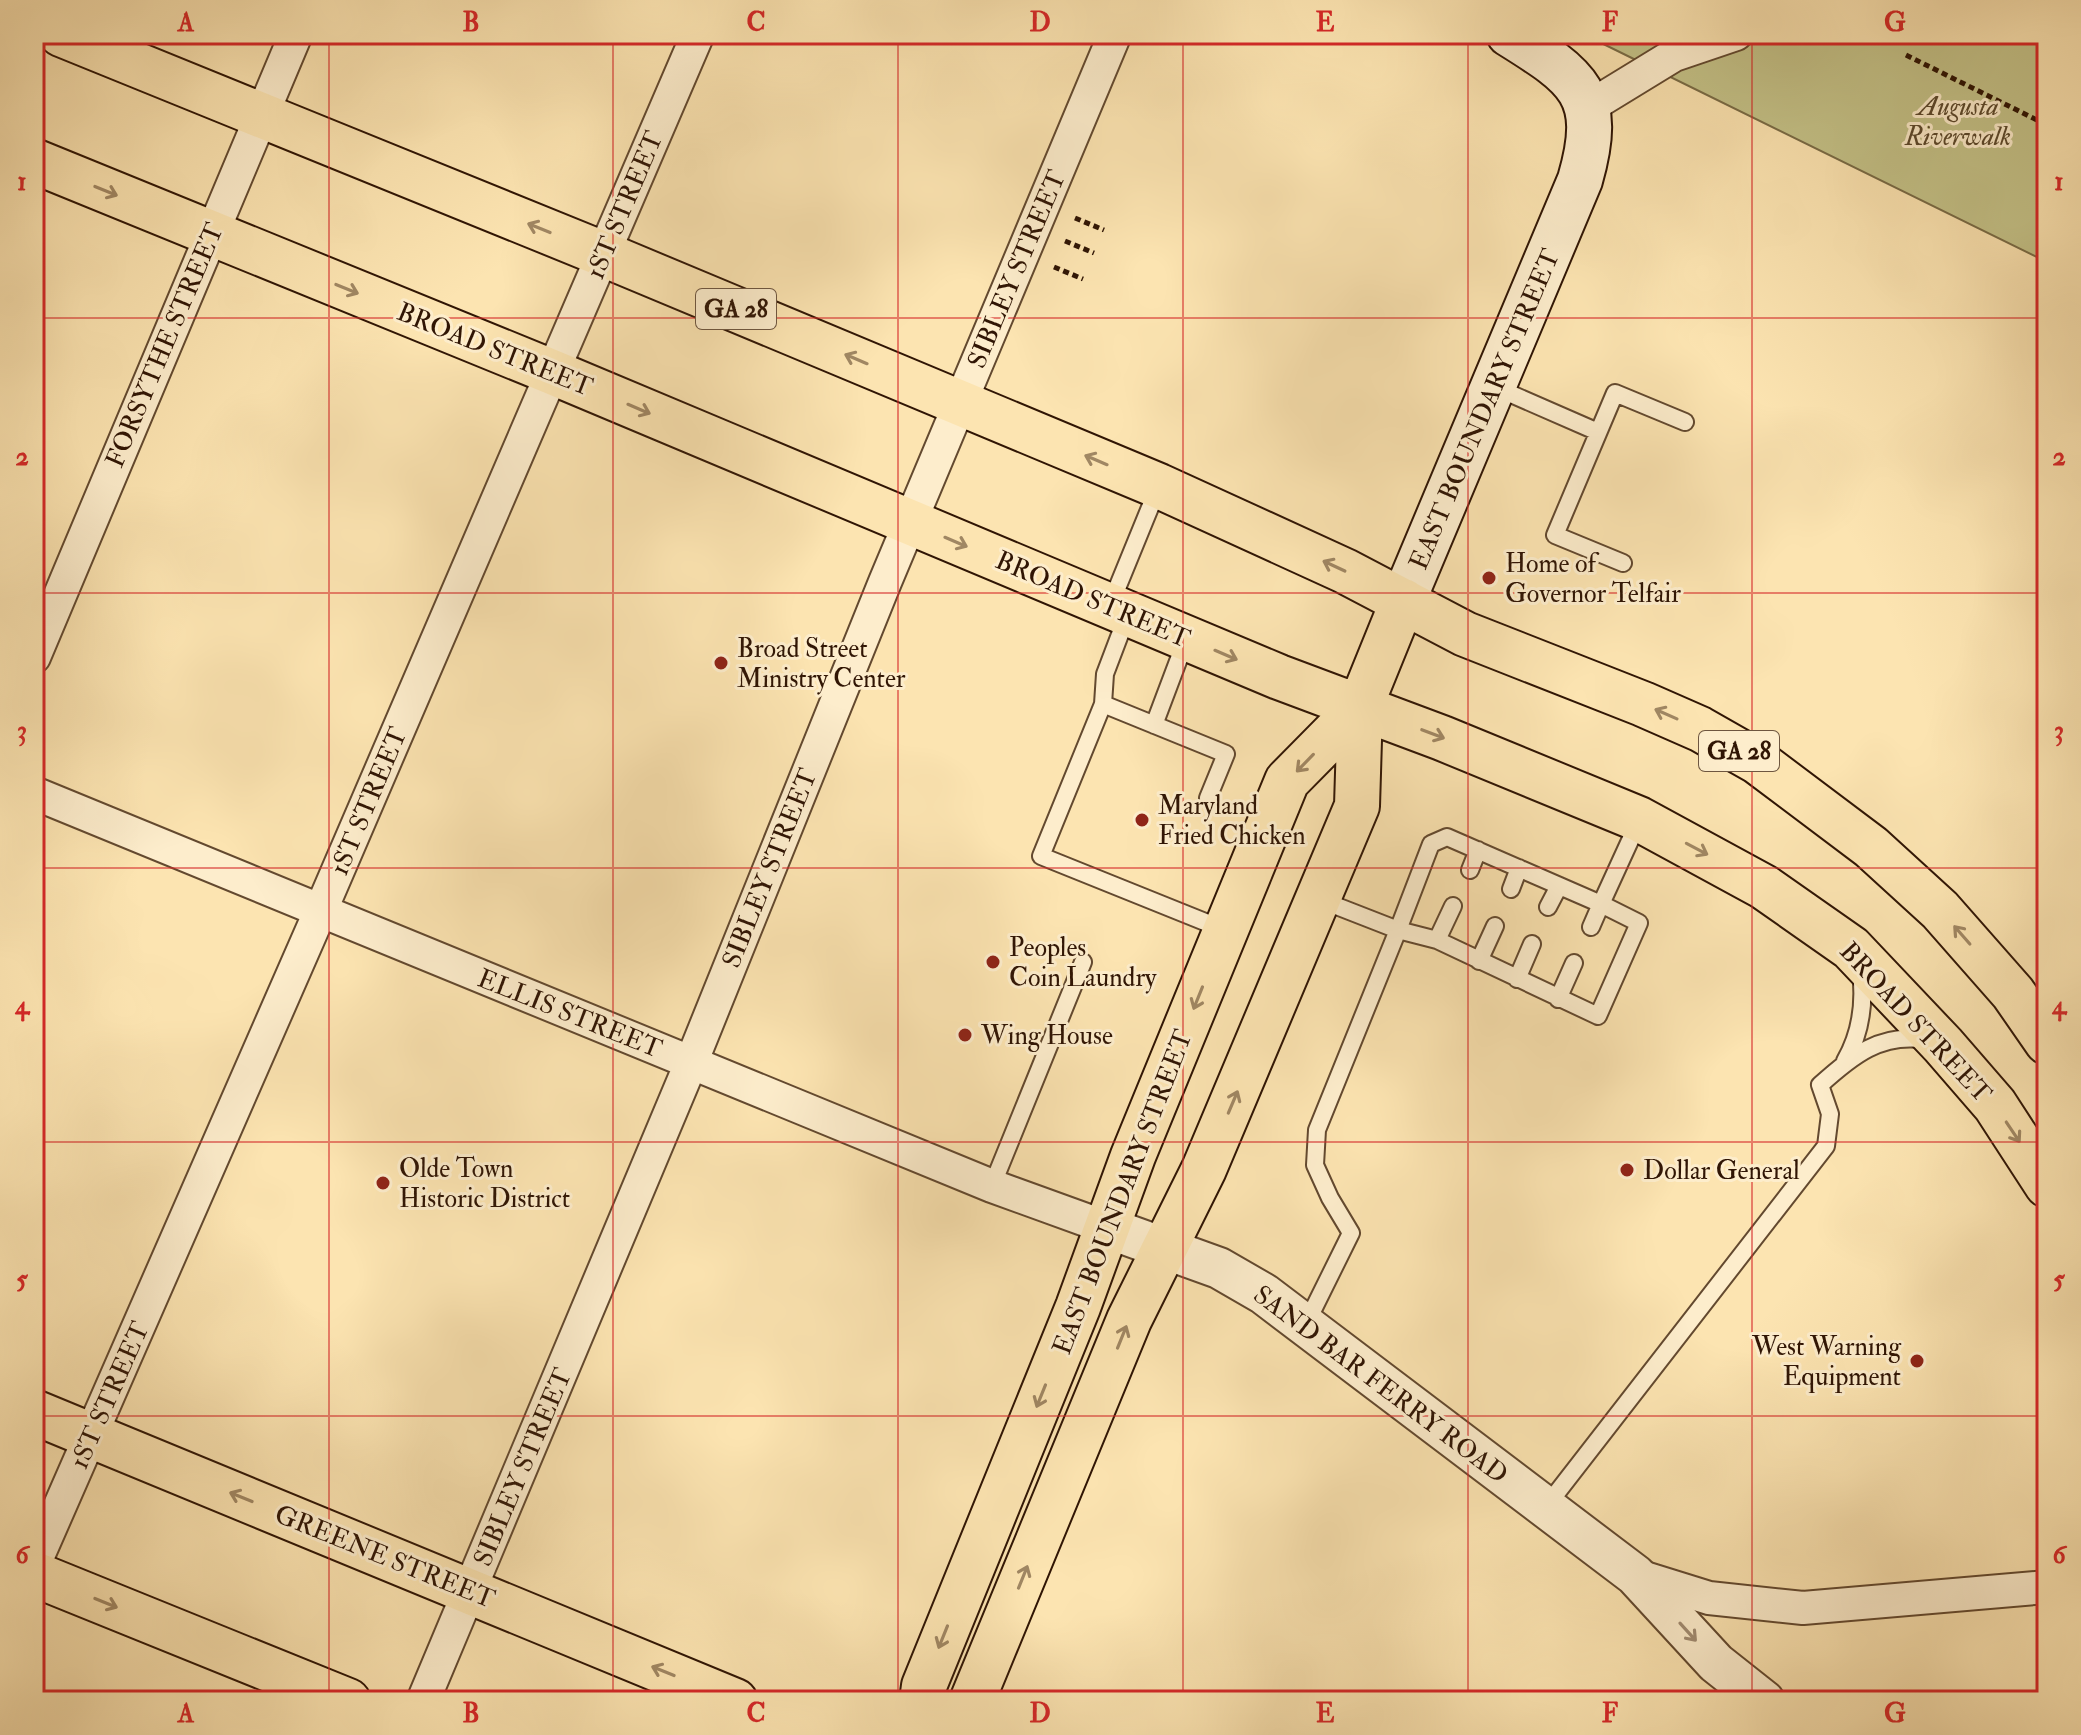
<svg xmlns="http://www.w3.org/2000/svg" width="2081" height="1735" viewBox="0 0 2081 1735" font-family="'IM FELL Double Pica',serif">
<rect width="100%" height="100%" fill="#fce4b1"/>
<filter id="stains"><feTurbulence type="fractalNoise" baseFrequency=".0025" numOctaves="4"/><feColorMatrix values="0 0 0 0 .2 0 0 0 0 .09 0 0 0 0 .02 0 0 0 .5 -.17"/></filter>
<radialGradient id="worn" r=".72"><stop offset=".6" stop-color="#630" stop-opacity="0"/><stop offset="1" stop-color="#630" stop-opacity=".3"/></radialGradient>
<path fill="#c4c288" stroke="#7a6c46" stroke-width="2" d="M 1583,34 L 2047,34 L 2047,262 Z"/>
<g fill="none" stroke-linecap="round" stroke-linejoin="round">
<g stroke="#63492f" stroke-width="20">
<path id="service" d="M 1495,387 L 1598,432
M 1623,563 L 1555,535 L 1615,393 L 1685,422
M 1111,603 L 1158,488
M 1103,704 L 1105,674 L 1127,616
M 1154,725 L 1186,640
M 1208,798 L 1226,754 L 1103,704 L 1041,856 L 1225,930
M 1470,870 L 1478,850
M 1511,889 L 1519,868
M 1548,907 L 1559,886
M 1591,927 L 1601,904 L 1639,923 L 1598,1016 L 1437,940 L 1398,930 L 1431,844 L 1447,837 L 1601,904 L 1639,821
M 1437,940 L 1453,906
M 1479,961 L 1495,926
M 1517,979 L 1532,944
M 1558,999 L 1574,963
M 1845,1061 C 1861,1033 1865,1004 1861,972
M 992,1186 L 1083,962
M 1306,1324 L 1351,1233 L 1330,1198 L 1315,1165 L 1317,1130 L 1398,930 L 1321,900
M 1545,1508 L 1826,1146 L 1830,1114 L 1820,1085 C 1852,1056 1881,1032 1927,1040"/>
</g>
<g stroke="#63492f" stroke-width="36">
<path id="minor" d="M 1589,107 L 1674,55 L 1736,34
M 34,657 L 296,34
M 34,793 L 992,1186 L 1108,1228
M 34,1565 L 320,912 L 698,34
M 1635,1575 L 1709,1598 L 1803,1608 L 2047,1587
M 423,1701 L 691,1063 L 885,582 L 1115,34"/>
</g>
<g stroke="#63492f" stroke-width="44">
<path id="tertiary" d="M 1108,1228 L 1219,1268 L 1264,1294 L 1635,1575 L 1716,1663 L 1764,1701"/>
</g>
<g stroke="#301504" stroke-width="48">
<path id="secondary" d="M 1403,601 L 1580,180 C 1605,94 1578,77 1509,34"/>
</g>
<g stroke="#301504" stroke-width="48">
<path id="primary" d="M 61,34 L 603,254 L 1159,486 L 1345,571 L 1465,634 L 1643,704 L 1700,729 L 1758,762 L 1871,847 L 1940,910 L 2013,993 L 2047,1042
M 34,161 L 552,372 L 1279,677 L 1442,738 L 1639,819 L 1764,887 L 1851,948 L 1943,1045 L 1995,1105 L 2047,1185
M 34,1412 L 735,1701
M 34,1574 L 348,1701
M 922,1701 L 924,1686 L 1078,1307 L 1133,1156 L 1287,781 L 1360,707
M 972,1701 L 1129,1320 L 1204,1169 L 1357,806 L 1360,707 L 1403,601"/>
</g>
<path stroke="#301504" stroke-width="5" stroke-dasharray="6 4" stroke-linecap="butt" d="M 1906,55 L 2047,125
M 1075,218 L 1104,230
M 1065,241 L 1094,253
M 1054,267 L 1083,279"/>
<use href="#service" stroke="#fdedcc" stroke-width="16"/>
<use href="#minor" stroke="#fdedcc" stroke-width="32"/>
<use href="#tertiary" stroke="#fdedcc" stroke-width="40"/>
<use href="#secondary" stroke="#fdedcc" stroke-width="44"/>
<use href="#primary" stroke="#fce4b1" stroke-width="44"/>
</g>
<defs><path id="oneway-shaft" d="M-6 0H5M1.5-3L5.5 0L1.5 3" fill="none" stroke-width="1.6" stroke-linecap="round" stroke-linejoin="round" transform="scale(2)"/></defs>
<g stroke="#a08763">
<use href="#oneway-shaft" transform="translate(106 191) rotate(22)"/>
<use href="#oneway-shaft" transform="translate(539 228) rotate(-158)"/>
<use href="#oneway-shaft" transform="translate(347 289) rotate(22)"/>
<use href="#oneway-shaft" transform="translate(856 359) rotate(-157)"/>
<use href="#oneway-shaft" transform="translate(639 409) rotate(23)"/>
<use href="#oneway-shaft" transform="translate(1096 460) rotate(-157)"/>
<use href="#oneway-shaft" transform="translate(956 542) rotate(23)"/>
<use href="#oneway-shaft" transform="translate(1334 566) rotate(-155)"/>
<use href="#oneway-shaft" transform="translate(1226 655) rotate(23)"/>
<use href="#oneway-shaft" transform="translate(1666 714) rotate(-156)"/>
<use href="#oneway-shaft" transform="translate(1433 734) rotate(21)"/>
<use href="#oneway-shaft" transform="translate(1305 763) rotate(134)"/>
<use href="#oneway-shaft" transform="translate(1697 849) rotate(28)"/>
<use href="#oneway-shaft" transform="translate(1962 935) rotate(-131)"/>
<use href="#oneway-shaft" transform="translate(1198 998) rotate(112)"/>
<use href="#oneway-shaft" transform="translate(1233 1102) rotate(-67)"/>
<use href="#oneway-shaft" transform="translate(2013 1132) rotate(56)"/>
<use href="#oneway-shaft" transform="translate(1122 1337) rotate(-68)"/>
<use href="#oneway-shaft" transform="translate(1041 1396) rotate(112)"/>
<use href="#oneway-shaft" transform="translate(241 1497) rotate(-158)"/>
<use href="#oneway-shaft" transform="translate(1023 1577) rotate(-68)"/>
<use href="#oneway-shaft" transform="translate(106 1603) rotate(22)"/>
<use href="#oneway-shaft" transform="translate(943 1637) rotate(112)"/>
<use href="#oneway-shaft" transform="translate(663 1671) rotate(-158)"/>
</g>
<use stroke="#a18c72" href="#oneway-shaft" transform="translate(1688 1632) rotate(48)"/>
<path fill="none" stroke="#d62828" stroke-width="2" stroke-opacity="0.55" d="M 329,34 L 329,1701M 613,34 L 613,1701M 898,34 L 898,1701M 1183,34 L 1183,1701M 1468,34 L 1468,1701M 1752,34 L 1752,1701M 34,318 L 2047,318M 34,593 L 2047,593M 34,868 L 2047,868M 34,1142 L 2047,1142M 34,1416 L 2047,1416"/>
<g fill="#8f2418" stroke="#fdedcc" stroke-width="3">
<circle cx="1489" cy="578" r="8"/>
<circle cx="721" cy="663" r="8"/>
<circle cx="1142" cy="820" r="8"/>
<circle cx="993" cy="962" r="8"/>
<circle cx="965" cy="1035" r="8"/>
<circle cx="1627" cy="1170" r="8"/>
<circle cx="383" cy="1183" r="8"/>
<circle cx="1917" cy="1361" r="8"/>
</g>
<g text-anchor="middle" stroke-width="6" stroke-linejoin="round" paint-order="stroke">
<g fill="#fdedcc" stroke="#6e5640" stroke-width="2">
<rect x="696" y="289" width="80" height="40" rx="6"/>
<rect x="1699" y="731" width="80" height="40" rx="6"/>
</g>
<g font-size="24" font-weight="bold" fill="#301504">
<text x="736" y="317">GA 28</text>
<text x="1739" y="759">GA 28</text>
</g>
<g font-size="26" font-style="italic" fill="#5c492c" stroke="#fdedcc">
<text x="1958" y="115">Augusta<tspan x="1958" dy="30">Riverwalk</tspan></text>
</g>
<g font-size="26" fill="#301504" stroke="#fdedcc">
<text transform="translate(624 205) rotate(-67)" y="9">1ST STREET</text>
<text transform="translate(1016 269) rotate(-67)" y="9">SIBLEY STREET</text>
<text transform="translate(164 345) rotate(-67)" y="9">FORSYTHE STREET</text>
<text transform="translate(495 349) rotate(22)" y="9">BROAD STREET</text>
<text transform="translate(1484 409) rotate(-67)" y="9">EAST BOUNDARY STREET</text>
<text transform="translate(1093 599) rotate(23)" y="9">BROAD STREET</text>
<text transform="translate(368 801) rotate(-67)" y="9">1ST STREET</text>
<text transform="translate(769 868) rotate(-68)" y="9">SIBLEY STREET</text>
<text transform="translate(570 1013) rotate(22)" y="9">ELLIS STREET</text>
<text transform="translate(1916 1022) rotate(47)" y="9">BROAD STREET</text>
<text transform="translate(1122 1192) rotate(-69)" y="9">EAST BOUNDARY STREET</text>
<text transform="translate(1381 1384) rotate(37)" y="9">SAND BAR FERRY ROAD</text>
<text transform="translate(109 1395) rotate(-66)" y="9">1ST STREET</text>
<text transform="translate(522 1467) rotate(-67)" y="9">SIBLEY STREET</text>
<text transform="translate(385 1556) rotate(22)" y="9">GREENE STREET</text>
</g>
<g font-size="26" fill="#301504" stroke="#fdedcc" text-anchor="start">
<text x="1505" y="572">Home of<tspan x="1505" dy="30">Governor Telfair</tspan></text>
<text x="737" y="657">Broad Street<tspan x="737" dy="30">Ministry Center</tspan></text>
<text x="1158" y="814">Maryland<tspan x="1158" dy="30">Fried Chicken</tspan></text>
<text x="1009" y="956">Peoples<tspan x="1009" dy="30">Coin Laundry</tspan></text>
<text x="981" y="1044">Wing House</text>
<text x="399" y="1177">Olde Town<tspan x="399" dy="30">Historic District</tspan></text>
<text x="1643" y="1179">Dollar General</text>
<text x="1901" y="1355" text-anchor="end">West Warning<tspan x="1901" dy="30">Equipment</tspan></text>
</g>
</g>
<rect width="2081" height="1735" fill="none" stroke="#fce4b1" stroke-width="88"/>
<rect x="44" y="44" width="1993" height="1647" fill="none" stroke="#d62828" stroke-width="3"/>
<g font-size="26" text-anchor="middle" font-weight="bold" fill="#d62828">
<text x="186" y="31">A</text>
<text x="471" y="31">B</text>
<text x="756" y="31">C</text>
<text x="1040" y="31">D</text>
<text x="1325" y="31">E</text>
<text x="1610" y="31">F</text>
<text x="1895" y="31">G</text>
<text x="22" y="190">1</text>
<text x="2059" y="190">1</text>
<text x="22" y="465">2</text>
<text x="2059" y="465">2</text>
<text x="22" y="739">3</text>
<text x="2059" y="739">3</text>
<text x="22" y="1014">4</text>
<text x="2059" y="1014">4</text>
<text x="22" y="1288">5</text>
<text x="2059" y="1288">5</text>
<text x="22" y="1563">6</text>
<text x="2059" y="1563">6</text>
<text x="186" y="1722">A</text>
<text x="471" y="1722">B</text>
<text x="756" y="1722">C</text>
<text x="1040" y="1722">D</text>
<text x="1325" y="1722">E</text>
<text x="1610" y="1722">F</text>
<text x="1895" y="1722">G</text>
</g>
<rect width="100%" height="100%" filter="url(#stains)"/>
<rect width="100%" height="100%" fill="url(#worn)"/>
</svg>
